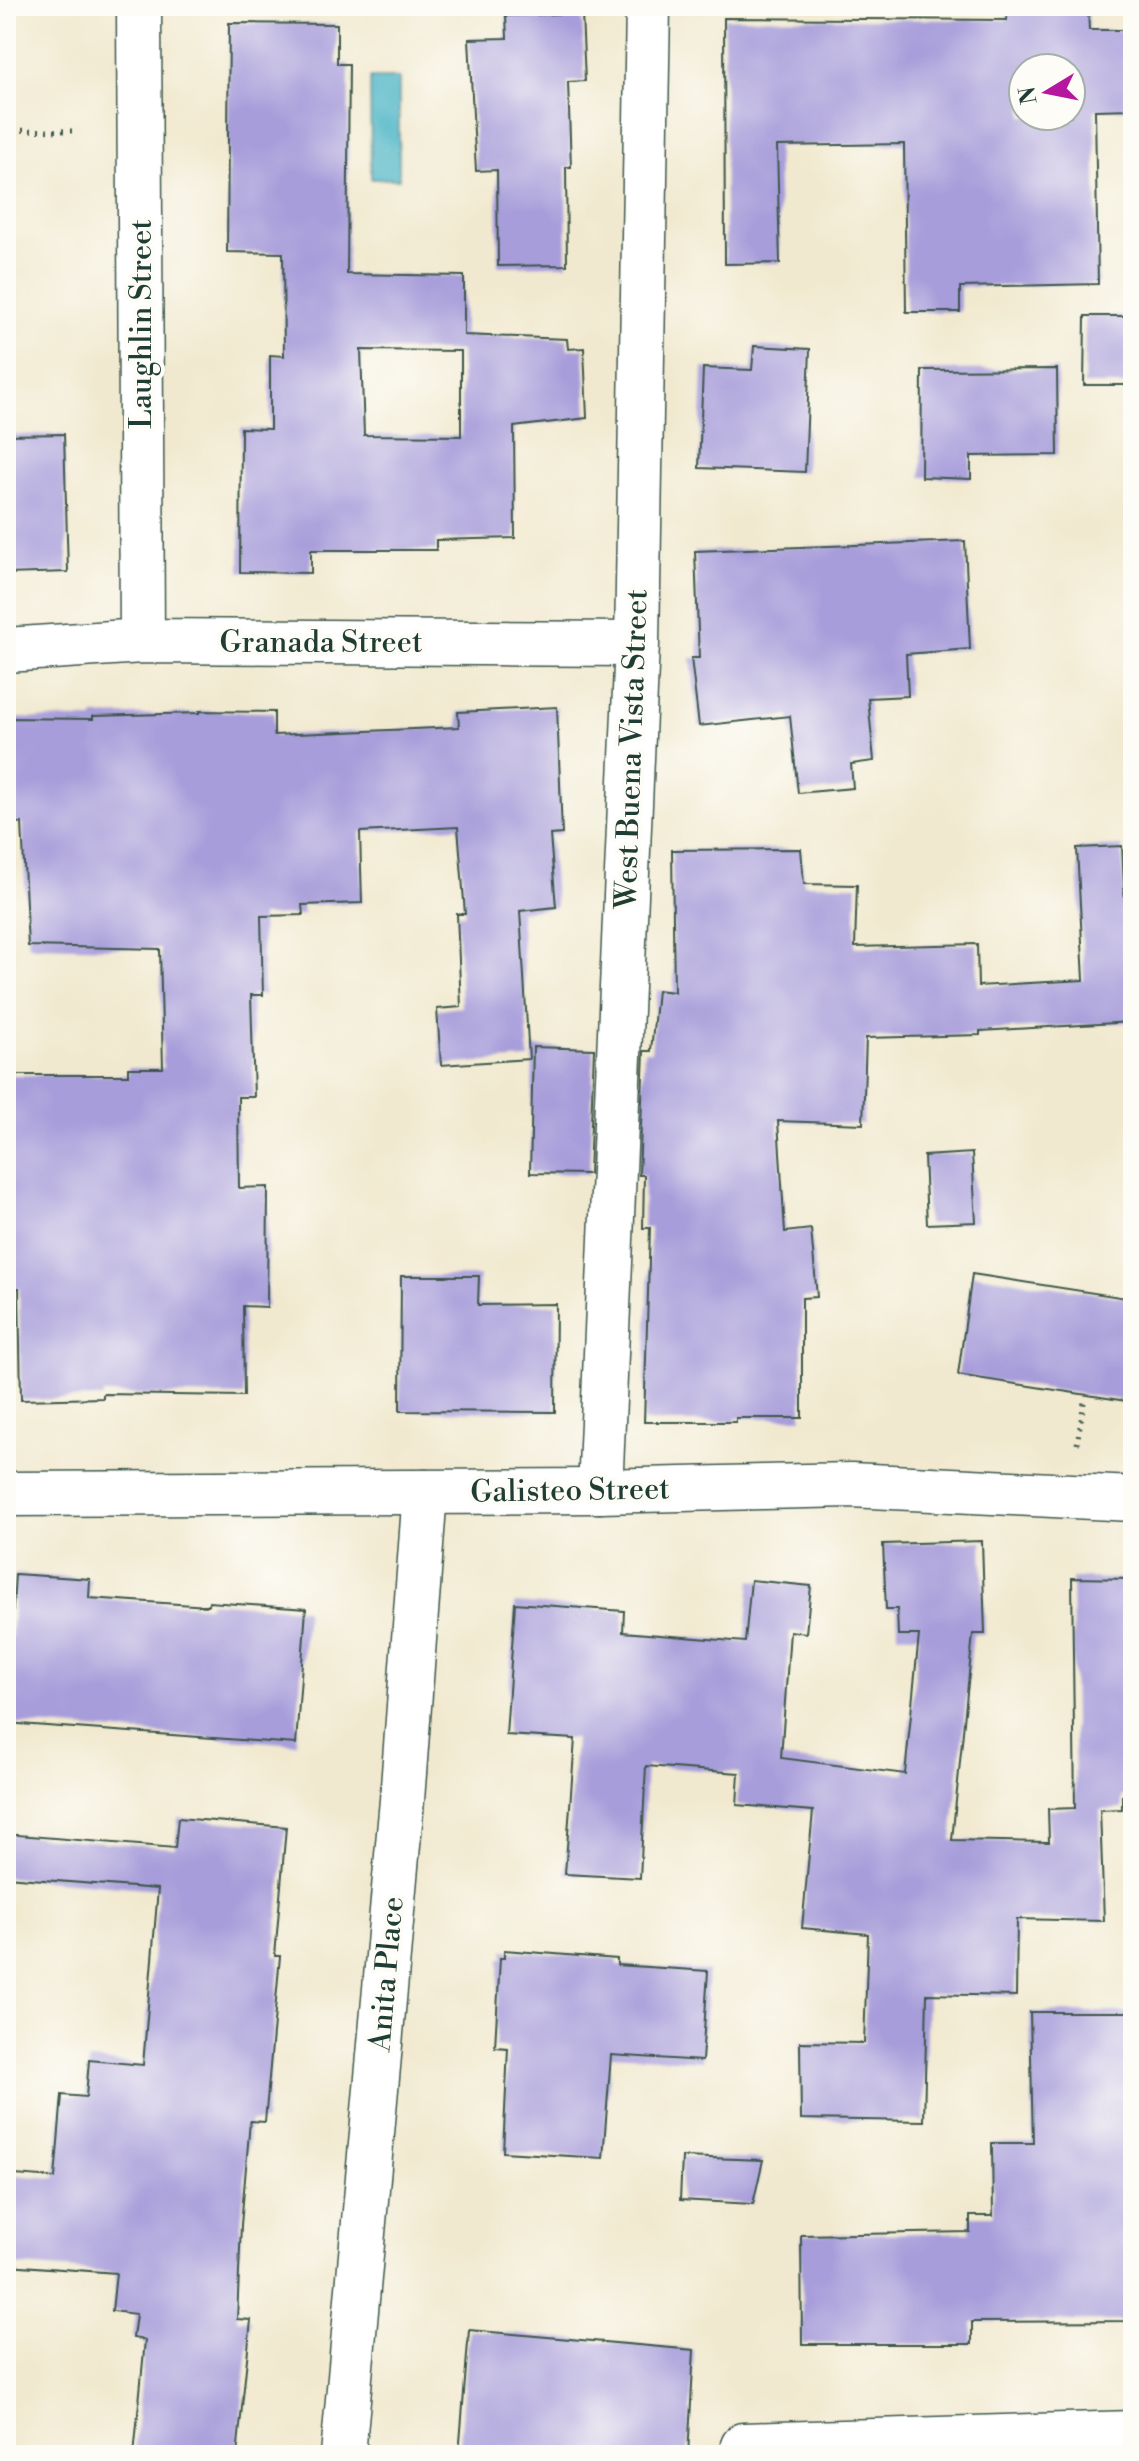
<svg xmlns="http://www.w3.org/2000/svg" width="1139" height="2461" viewBox="0 0 1139 2461" font-family="'Libre Bodoni',serif">
<rect width="100%" height="100%" fill="#fdfcf7"/>
<filter id="ink" filterUnits="userSpaceOnUse"><feTurbulence type="fractalNoise" baseFrequency=".0125" numOctaves="2"/><feDisplacementMap in="SourceGraphic" scale="16" xChannelSelector="R" yChannelSelector="G"/><feConvolveMatrix kernelMatrix="1 2 1 2 8 2 1 2 1" color-interpolation-filters="sRGB"/></filter>
<filter id="wash" filterUnits="userSpaceOnUse"><feTurbulence type="fractalNoise" baseFrequency=".006" numOctaves="4" result="noise"/><feDisplacementMap in="SourceGraphic" scale="32" xChannelSelector="R" yChannelSelector="G"/><feGaussianBlur stdDeviation="1.8" result="paint"/><feColorMatrix in="noise" values="0 0 0 0 0 0 0 0 0 0 0 0 0 0 0 0 0 1.4 0 .05"/><feComposite in="paint" operator="in"/></filter>
<g filter="url(#wash)">
<rect width="100%" height="100%" fill="#f1e9cf"/>
<path fill="#46b2c4" stroke="#32787c" stroke-width="2" d="M 370,78 L 399,78 L 399,179 L 371,179 Z"/>
<g id="blocks">
<path fill="#a79dda" fill-rule="evenodd" d="M 1088,9 L 1089,30 L 1133,30 L 1133,109 L 1095,110 L 1098,284 L 960,287 L 960,312 L 906,312 L 904,144 L 777,146 L 780,263 L 725,264 L 724,18 L 1007,20 L 1007,11 ZM 1023,68 L 1071,68 L 1071,116 L 1023,116 Z
M 582,13 L 585,81 L 568,82 L 571,167 L 566,167 L 567,265 L 498,266 L 497,170 L 476,171 L 469,39 L 507,38 L 506,16 Z
M 229,23 L 337,24 L 337,64 L 349,64 L 347,274 L 464,276 L 464,335 L 567,339 L 568,349 L 584,348 L 587,418 L 514,427 L 515,538 L 436,540 L 436,550 L 311,550 L 311,573 L 240,572 L 241,428 L 270,429 L 270,355 L 284,356 L 283,253 L 227,252 ZM 361,350 L 461,351 L 461,436 L 364,435 Z
M 1085,316 L 1133,316 L 1133,385 L 1084,385 Z
M 754,346 L 810,349 L 805,472 L 699,468 L 703,368 L 752,370 Z
M 1057,369 L 1058,455 L 971,456 L 971,479 L 921,477 L 922,370 Z
M 64,434 L 68,572 L 6,574 L 6,435 Z
M 965,541 L 970,649 L 906,654 L 908,696 L 868,698 L 874,761 L 851,764 L 853,788 L 798,793 L 790,716 L 699,726 L 691,658 L 699,658 L 695,551 Z
M 557,707 L 562,834 L 550,835 L 556,907 L 520,911 L 529,1059 L 441,1065 L 437,1009 L 461,1007 L 457,914 L 465,914 L 458,827 L 360,832 L 362,903 L 302,905 L 303,915 L 261,916 L 263,995 L 251,995 L 254,1097 L 238,1097 L 239,1188 L 268,1187 L 267,1307 L 243,1306 L 244,1396 L 103,1394 L 103,1398 L 21,1400 L 19,1288 L 6,1288 L 6,1075 L 128,1075 L 128,1068 L 163,1068 L 160,949 L 28,946 L 22,823 L 6,823 L 6,718 L 93,719 L 93,716 L 199,713 L 199,711 L 274,712 L 274,735 L 459,727 L 458,712 Z
M 1122,846 L 1131,1022 L 980,1031 L 980,1035 L 866,1038 L 863,1124 L 778,1121 L 785,1232 L 811,1229 L 817,1297 L 802,1298 L 802,1418 L 736,1418 L 736,1422 L 644,1422 L 650,1228 L 643,1228 L 644,1175 L 639,1175 L 644,1051 L 651,1051 L 657,990 L 674,992 L 672,850 L 801,849 L 804,884 L 857,885 L 855,947 L 977,944 L 978,986 L 1084,980 L 1077,848 Z
M 533,1047 L 594,1049 L 589,1174 L 530,1173 Z
M 972,1153 L 976,1222 L 927,1224 L 924,1156 Z
M 972,1274 L 1133,1299 L 1133,1402 L 958,1375 Z
M 401,1276 L 479,1276 L 478,1305 L 556,1304 L 555,1412 L 400,1411 Z
M 982,1541 L 985,1634 L 973,1634 L 952,1840 L 1049,1842 L 1048,1809 L 1075,1808 L 1072,1578 L 1133,1579 L 1133,1795 L 1122,1796 L 1122,1809 L 1100,1810 L 1104,1921 L 1017,1919 L 1016,1996 L 927,1994 L 924,2121 L 801,2119 L 800,2042 L 864,2043 L 868,1934 L 802,1928 L 813,1811 L 737,1805 L 739,1773 L 646,1766 L 640,1878 L 565,1874 L 575,1739 L 506,1735 L 515,1603 L 624,1611 L 623,1632 L 745,1642 L 751,1580 L 811,1586 L 806,1633 L 790,1631 L 781,1758 L 905,1774 L 919,1635 L 898,1635 L 897,1609 L 886,1609 L 883,1544 Z
M 15,1574 L 90,1579 L 89,1598 L 208,1606 L 209,1602 L 306,1609 L 296,1744 L 6,1723 Z
M 178,1818 L 286,1827 L 275,1956 L 280,1956 L 265,2122 L 250,2121 L 241,2225 L 237,2319 L 251,2320 L 237,2455 L 134,2455 L 145,2340 L 133,2338 L 136,2314 L 112,2311 L 116,2273 L 8,2265 L 15,2175 L 55,2178 L 62,2095 L 86,2097 L 89,2060 L 143,2065 L 158,1889 L 6,1877 L 6,1834 L 175,1848 Z
M 504,1950 L 617,1959 L 617,1965 L 708,1971 L 702,2061 L 611,2055 L 603,2158 L 503,2152 L 508,2048 L 495,2047 L 500,1958 L 504,1958 Z
M 1030,2012 L 1133,2012 L 1133,2321 L 972,2322 L 972,2344 L 802,2344 L 801,2235 L 970,2232 L 970,2216 L 993,2216 L 992,2143 L 1033,2143 Z
M 682,2157 L 763,2160 L 753,2204 L 680,2200 Z
M 469,2330 L 694,2350 L 688,2455 L 459,2455 Z"/>
</g>
</g>
<g filter="url(#ink)">
<use href="#blocks" fill-opacity="0" stroke="#3e574b" stroke-width="2"/>
<g fill="none" stroke-linecap="round" stroke-linejoin="round">
<g stroke="#3e574b" stroke-width="47">
<path id="minor" d="M 139,6 L 142,641
M 6,650 L 142,641 L 637,644
M 600,1491 L 637,644 L 648,6
M 743,2445 L 1133,2433
M 343,2455 L 402,1800 L 425,1492"/>
</g>
<g stroke="#3e574b" stroke-width="47">
<path id="tertiary" d="M 6,1494 L 600,1491 L 851,1485 L 1133,1499"/>
</g>
<path stroke="#3e574b" stroke-width="5" stroke-dasharray="2 6" stroke-linecap="butt" d="M 6,130 L 72,131
M 6,156 L 15,155
M 1077,1444 L 1084,1402"/>
<use href="#minor" stroke="#fff" stroke-width="44"/>
<use href="#tertiary" stroke="#fff" stroke-width="44"/>
</g>
</g>
<g text-anchor="middle" stroke-width="8" stroke-linejoin="round" paint-order="stroke">
<g font-size="30" fill="#1f3d34" stroke="#fdfcf7">
<text transform="translate(141 324) rotate(-90)" y="10">Laughlin Street</text>
<text x="321" y="652">Granada Street</text>
<text transform="translate(631 749) rotate(-88)" y="10">West Buena Vista Street</text>
<text transform="translate(570 1490) rotate(-1)" y="10">Galisteo Street</text>
<text transform="translate(386 1974) rotate(-85)" y="10">Anita Place</text>
</g>
</g>
<rect width="1139" height="2461" fill="none" stroke="#fdfcf7" stroke-width="32"/>
<g transform="translate(1047 92) rotate(260)"><circle r="38" fill="#fdfcf7" stroke="#a4b0a9" stroke-width="2"/>
<path d="M0-6L14 30L0 20L-14 30Z" fill="#b5179e"/>
<text y="-12" font-size="22" font-weight="bold" text-anchor="middle" fill="#1f3d34">N</text>
</g>
</svg>
